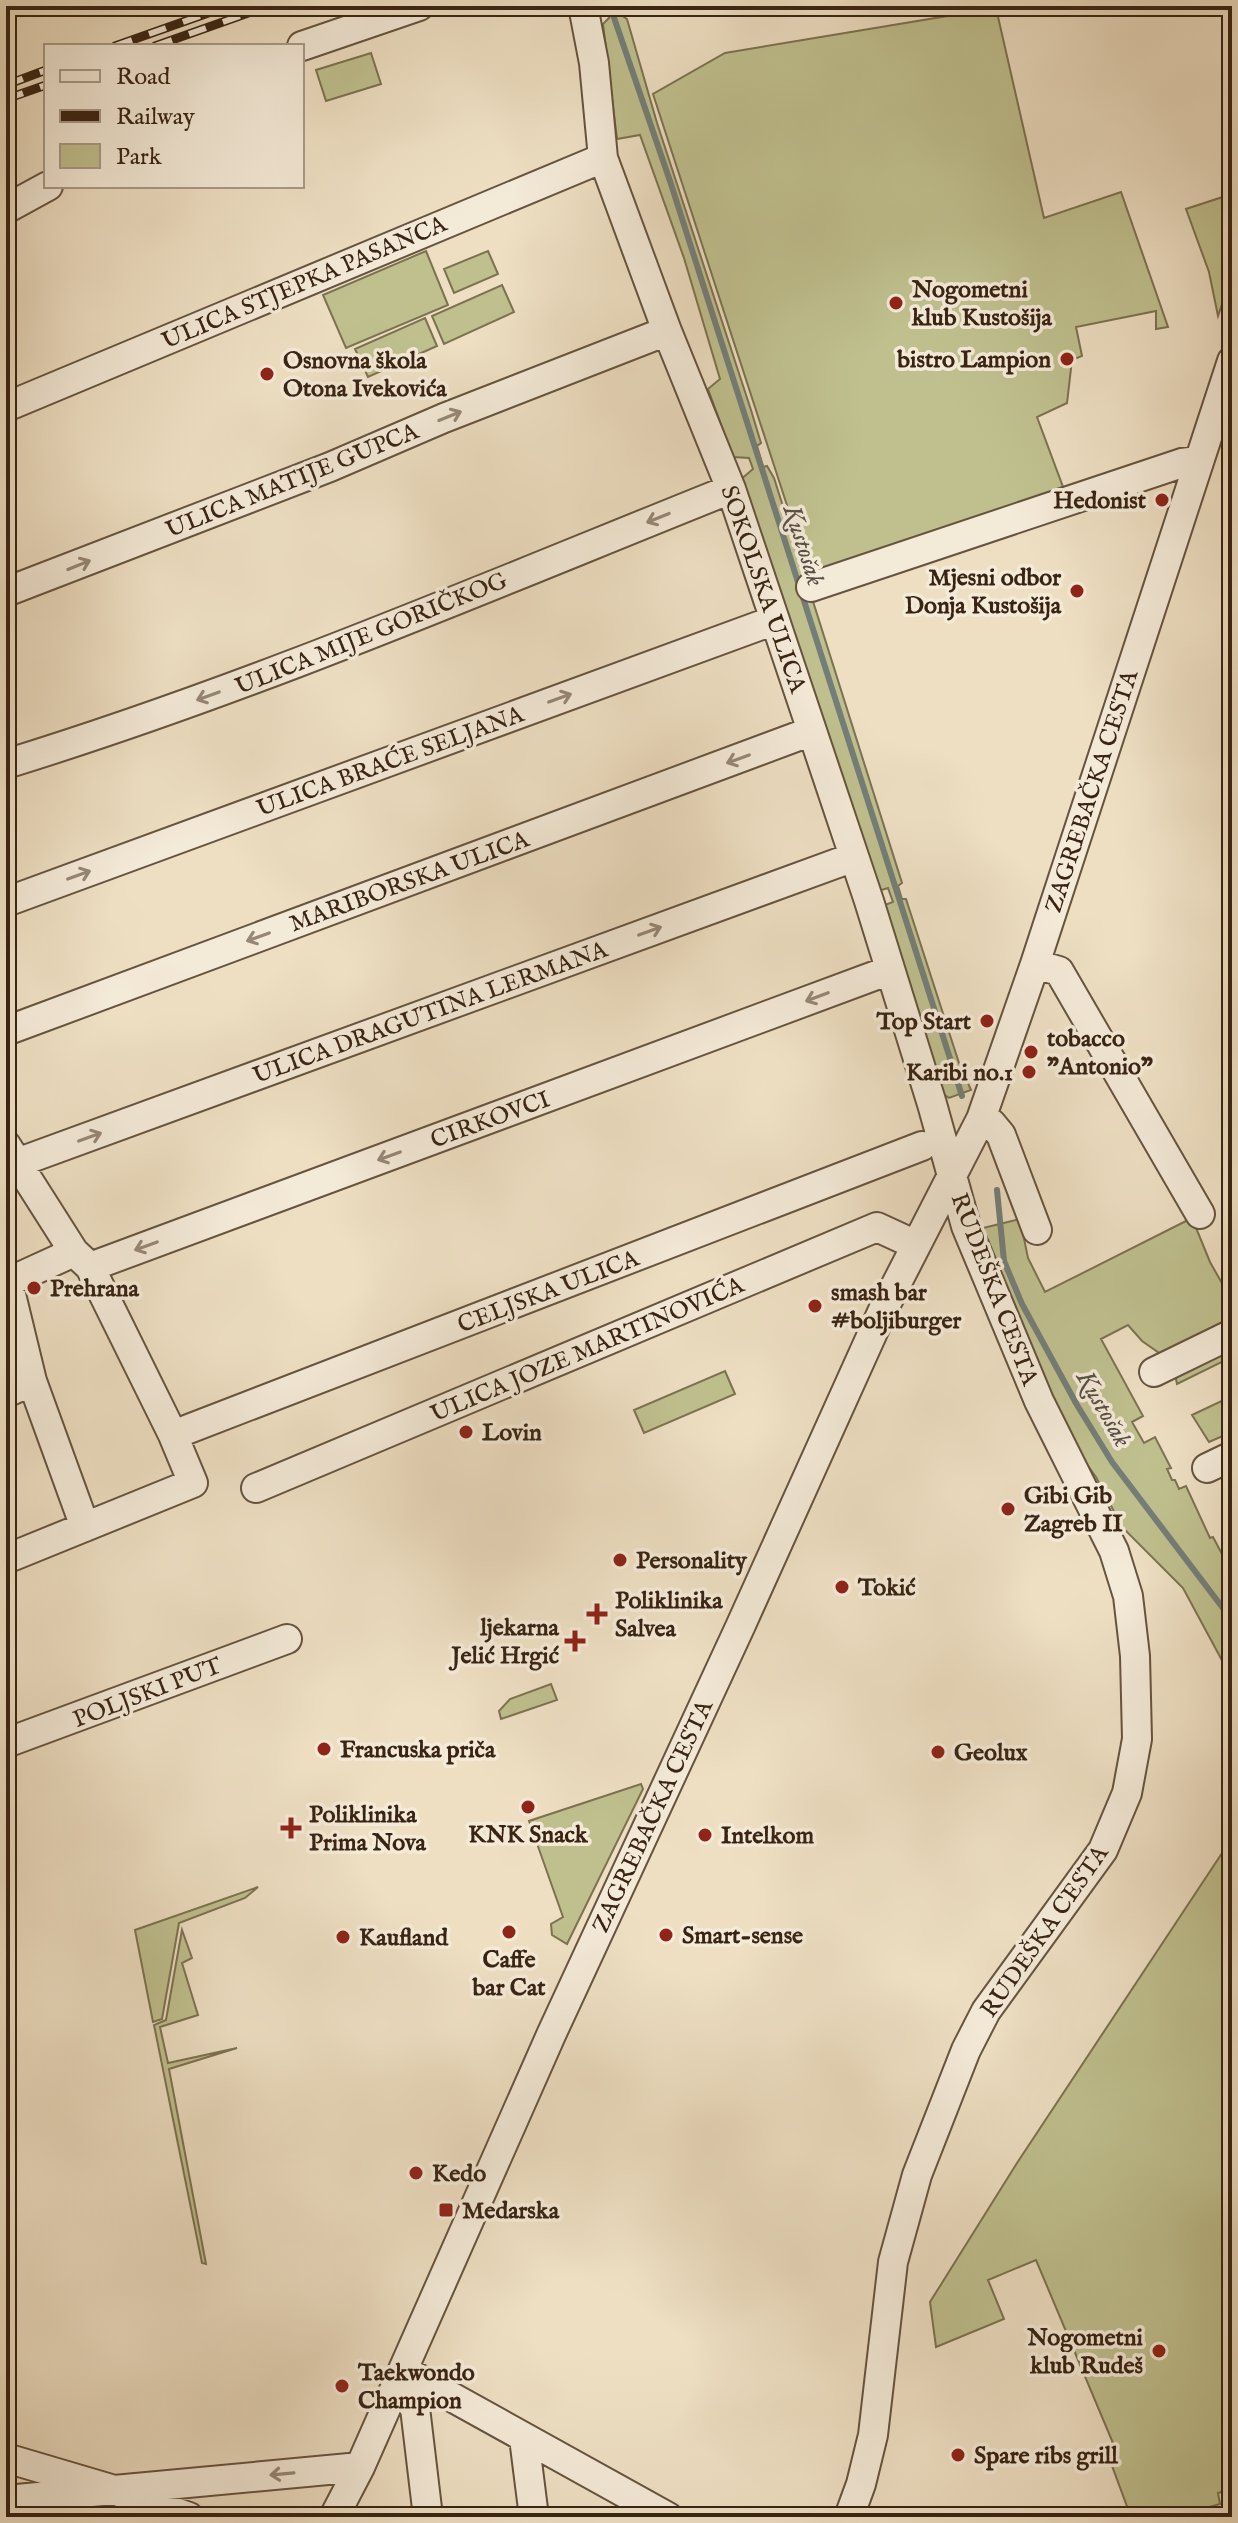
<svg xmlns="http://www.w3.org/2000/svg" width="1238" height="2523" viewBox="0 0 1238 2523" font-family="'IM FELL English',serif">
<rect width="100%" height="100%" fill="#eedfc3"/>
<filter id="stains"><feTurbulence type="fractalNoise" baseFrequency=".0025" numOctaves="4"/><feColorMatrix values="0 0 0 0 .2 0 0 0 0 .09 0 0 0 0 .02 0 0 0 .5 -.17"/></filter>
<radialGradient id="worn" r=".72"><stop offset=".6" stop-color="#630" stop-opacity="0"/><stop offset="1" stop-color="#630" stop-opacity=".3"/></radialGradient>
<path fill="#c0c08f" stroke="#7c7251" stroke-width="2" d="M 605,6 L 617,6 L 620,14 L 627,19 L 657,123 L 751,410 L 761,443 L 757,446 L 763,467 L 767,466 L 774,478 L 902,883 L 898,886 L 902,899 L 906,899 L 959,1063 L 971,1090 L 949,1098 L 938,1090 L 883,899 L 885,905 L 893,902 L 888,888 L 878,891 L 740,480 L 753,469 L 749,458 L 733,457 L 708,389 L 720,379 L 684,258 L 640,135 L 617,139 L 603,24 L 609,18 Z
M 996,8 L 1044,218 L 1121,192 L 1168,327 L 1156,329 L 1156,311 L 1076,327 L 1082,356 L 1072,360 L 1067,403 L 1037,417 L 1066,495 L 812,582 L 653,94 L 725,53 Z
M 371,53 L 381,84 L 326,101 L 316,70 Z
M 1232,194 L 1232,275 L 1218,316 L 1209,272 L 1186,209 Z
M 426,251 L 448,305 L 346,348 L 323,295 Z
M 488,251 L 498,274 L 454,293 L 444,269 Z
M 502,285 L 514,312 L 444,344 L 432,316 Z
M 425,318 L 437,346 L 368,377 L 355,349 Z
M 1192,1218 L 1210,1262 L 1232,1301 L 1232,1327 L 1165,1357 L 1142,1341 L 1128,1325 L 1101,1339 L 1143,1416 L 1132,1422 L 1144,1443 L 1155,1437 L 1171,1468 L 1167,1469 L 1172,1480 L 1175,1480 L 1179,1489 L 1186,1486 L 1210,1538 L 1213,1537 L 1232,1573 L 1232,1679 L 1183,1588 L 1122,1527 L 1096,1477 L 1070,1441 L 979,1229 L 1020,1219 L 1028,1258 L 1045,1292 Z
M 1232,1341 L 1232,1357 L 1177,1384 L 1174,1369 Z
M 725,1371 L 735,1394 L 644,1433 L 634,1410 Z
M 1232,1396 L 1232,1432 L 1209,1442 L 1192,1415 Z
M 551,1684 L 557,1700 L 501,1719 L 499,1711 L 510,1699 Z
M 641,1784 L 643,1789 L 567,1944 L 552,1935 L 551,1924 L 563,1917 L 529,1821 Z
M 1232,1838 L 1232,2489 L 1218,2493 L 1220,2504 L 1174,2517 L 1168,2517 L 1165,2508 L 1131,2517 L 1105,2447 L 1113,2443 L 1036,2260 L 988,2280 L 1004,2319 L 936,2347 L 930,2302 L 1017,2163 Z
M 258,1887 L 245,1898 L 179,1923 L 162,2019 L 153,2022 L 135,1930 Z
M 182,1930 L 192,1958 L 182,1963 L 198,2015 L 160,2027 L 168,2063 L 237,2048 L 169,2069 L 206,2264 L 202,2263 L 154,2025 L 166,2020 Z"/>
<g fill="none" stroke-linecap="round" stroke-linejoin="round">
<path stroke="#747e78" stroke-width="6" d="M 610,6 L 671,184 L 962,1096
M 997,1190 L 1004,1261 L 1022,1304 L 1077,1405 L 1112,1462 L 1232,1620"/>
<g stroke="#66533f" stroke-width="32">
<path id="minor" d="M 583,6 L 594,63 L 603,158 L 667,331 L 731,489 L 869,901 L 932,1104 L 966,1226 L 1039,1401 L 1114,1551 L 1128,1596 L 1135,1656 L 1137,1739 L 1127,1793 L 1103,1850 L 986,2011 L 966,2050 L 917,2175 L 893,2262 L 873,2435 L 861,2484 L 849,2517
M 302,46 L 419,6
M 6,209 L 48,186
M 6,407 L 603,158
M 811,587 L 1182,463 L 1198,461
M 6,592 L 330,467 L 444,418 L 667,331
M 6,764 C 253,688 491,585 731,489
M 6,902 L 775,620
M 1035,964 L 1059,971 L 1200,1214
M 6,1031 L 812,731
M 981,1119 L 991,1123 L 1001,1135 L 1037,1230
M 6,1145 L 74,1252 L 90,1267 L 173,1435 L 193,1483 L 6,1559
M 6,1167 L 854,857
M 90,1267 L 890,970
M 8,1282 L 32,1381 L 85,1527
M 6,1283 L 74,1252
M 1154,1372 L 1232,1334
M 6,1393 L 32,1381
M 173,1435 L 922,1146
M 1207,1468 L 1232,1456
M 256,1488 L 877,1227 L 916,1245
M 6,1743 L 287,1639
M 403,2370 L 668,2517
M 396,2385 L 415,2408 L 428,2517
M 524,2438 L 534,2517
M 6,2458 L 111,2489 L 189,2517
M 6,2500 L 360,2467
M 334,2517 L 360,2467 L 551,2035 L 740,1627 L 883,1310 L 981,1119 L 1035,964 L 1232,361"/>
</g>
<use href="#minor" stroke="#f4ead8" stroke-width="28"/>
<g stroke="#392413" stroke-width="9">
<path id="rail" d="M 115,46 L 228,6
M 155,46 L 268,6
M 6,85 L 46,70
M 6,99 L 46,85"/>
</g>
<use href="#rail" stroke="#f4ead8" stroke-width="6" stroke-dasharray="18" stroke-linecap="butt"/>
</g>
<defs><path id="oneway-shaft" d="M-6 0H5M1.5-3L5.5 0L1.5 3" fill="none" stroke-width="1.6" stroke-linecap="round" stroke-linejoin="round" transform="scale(2)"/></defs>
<g stroke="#968776">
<use href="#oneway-shaft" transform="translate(450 416) rotate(-22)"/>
<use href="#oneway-shaft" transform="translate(658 518) rotate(158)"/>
<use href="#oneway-shaft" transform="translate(79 565) rotate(-22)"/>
<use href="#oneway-shaft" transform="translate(208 696) rotate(160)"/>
<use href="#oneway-shaft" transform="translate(560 698) rotate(-20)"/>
<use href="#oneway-shaft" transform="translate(738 759) rotate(160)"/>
<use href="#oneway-shaft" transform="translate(79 875) rotate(-20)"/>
<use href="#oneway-shaft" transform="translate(650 931) rotate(-20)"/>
<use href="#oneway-shaft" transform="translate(258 937) rotate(160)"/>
<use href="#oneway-shaft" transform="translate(817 997) rotate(159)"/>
<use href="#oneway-shaft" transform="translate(90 1137) rotate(-20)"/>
<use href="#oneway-shaft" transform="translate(389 1156) rotate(160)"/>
<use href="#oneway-shaft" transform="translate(146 1246) rotate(160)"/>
<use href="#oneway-shaft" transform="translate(282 2474) rotate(175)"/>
</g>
<g fill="#8f2418" stroke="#f4ead8" stroke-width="3">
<circle cx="896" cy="303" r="8"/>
<circle cx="1067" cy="359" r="8"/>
<circle cx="267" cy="374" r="8"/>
<circle cx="1162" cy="500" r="8"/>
<circle cx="1077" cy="591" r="8"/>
<circle cx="987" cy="1021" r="8"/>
<circle cx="1031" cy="1052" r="8"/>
<circle cx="1029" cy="1072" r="8"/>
<circle cx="34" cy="1288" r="8"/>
<circle cx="815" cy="1306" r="8"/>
<circle cx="466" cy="1432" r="8"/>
<circle cx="1008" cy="1509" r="8"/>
<circle cx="620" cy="1560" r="8"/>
<circle cx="842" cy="1587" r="8"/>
<path d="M593 1602h8v8h8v8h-8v8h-8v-8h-8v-8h8z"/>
<path d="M571 1629h8v8h8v8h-8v8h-8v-8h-8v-8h8z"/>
<circle cx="324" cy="1749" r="8"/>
<circle cx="938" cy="1752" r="8"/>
<circle cx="528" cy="1807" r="8"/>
<path d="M287 1816h8v8h8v8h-8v8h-8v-8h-8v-8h8z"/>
<circle cx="705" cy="1835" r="8"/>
<circle cx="509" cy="1932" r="8"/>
<circle cx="666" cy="1935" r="8"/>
<circle cx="343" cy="1937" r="8"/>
<circle cx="416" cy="2173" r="8"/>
<rect x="438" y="2202" width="16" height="16" rx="4"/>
<circle cx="1159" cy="2351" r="8"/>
<circle cx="342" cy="2386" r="8"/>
<circle cx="958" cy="2455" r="8"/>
</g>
<g text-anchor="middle" stroke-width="7" stroke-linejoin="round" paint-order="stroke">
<g font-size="24" fill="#392413" stroke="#f4ead8">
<text transform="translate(304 282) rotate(-23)" y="8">ULICA STJEPKA PASANCA</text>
<text transform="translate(292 480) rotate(-22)" y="8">ULICA MATIJE GUPCA</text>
<text transform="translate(764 589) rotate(71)" y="8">SOKOLSKA ULICA</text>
<text transform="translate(371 633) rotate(-22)" y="8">ULICA MIJE GORIČKOG</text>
<text transform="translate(390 761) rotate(-20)" y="8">ULICA BRAĆE SELJANA</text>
<text transform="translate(1091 791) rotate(-72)" y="8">ZAGREBAČKA CESTA</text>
<text transform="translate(409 881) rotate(-20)" y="8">MARIBORSKA ULICA</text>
<text transform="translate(430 1012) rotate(-20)" y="8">ULICA DRAGUTINA LERMANA</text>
<text transform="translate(490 1119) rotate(-20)" y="8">CIRKOVCI</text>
<text transform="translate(995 1289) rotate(69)" y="8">RUDEŠKA CESTA</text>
<text transform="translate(548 1291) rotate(-21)" y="8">CELJSKA ULICA</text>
<text transform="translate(587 1349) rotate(-23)" y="8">ULICA JOZE MARTINOVIĆA</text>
<text transform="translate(147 1692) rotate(-21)" y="8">POLJSKI PUT</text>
<text transform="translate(652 1816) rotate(-65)" y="8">ZAGREBAČKA CESTA</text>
<text transform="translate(1044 1931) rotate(-55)" y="8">RUDEŠKA CESTA</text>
</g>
<g font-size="24" font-weight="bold" fill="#392413" stroke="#f4ead8" text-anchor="start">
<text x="912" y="297">Nogometni<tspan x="912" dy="28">klub Kustošija</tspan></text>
<text x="1051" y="367" text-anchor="end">bistro Lampion</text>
<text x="283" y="368">Osnovna škola<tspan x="283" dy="28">Otona Ivekovića</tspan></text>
<text x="1146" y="508" text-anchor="end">Hedonist</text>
<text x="1061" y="585" text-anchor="end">Mjesni odbor<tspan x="1061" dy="28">Donja Kustošija</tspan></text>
<text x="971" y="1029" text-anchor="end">Top Start</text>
<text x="1047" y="1046">tobacco<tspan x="1047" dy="28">"Antonio"</tspan></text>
<text x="1013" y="1080" text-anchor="end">Karibi no.1</text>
<text x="50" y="1296">Prehrana</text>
<text x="831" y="1300">smash bar<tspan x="831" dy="28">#boljiburger</tspan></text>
<text x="482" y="1440">Lovin</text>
<text x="1024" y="1503">Gibi Gib<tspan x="1024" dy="28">Zagreb II</tspan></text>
<text x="636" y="1568">Personality</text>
<text x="858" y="1595">Tokić</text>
<text x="615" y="1608">Poliklinika<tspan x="615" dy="28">Salvea</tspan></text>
<text x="559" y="1635" text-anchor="end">ljekarna<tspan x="559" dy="28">Jelić Hrgić</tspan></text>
<text x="340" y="1757">Francuska priča</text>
<text x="954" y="1760">Geolux</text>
<text x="309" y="1822">Poliklinika<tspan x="309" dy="28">Prima Nova</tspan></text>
<text x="528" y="1842" text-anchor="middle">KNK Snack</text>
<text x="721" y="1843">Intelkom</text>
<text x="682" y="1943">Smart-sense</text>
<text x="359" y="1945">Kaufland</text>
<text x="509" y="1967" text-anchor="middle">Caffe<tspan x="509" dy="28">bar Cat</tspan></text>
<text x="432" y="2181">Kedo</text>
<text x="462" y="2218">Medarska</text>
<text x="1143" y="2345" text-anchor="end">Nogometni<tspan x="1143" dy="28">klub Rudeš</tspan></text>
<text x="358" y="2380">Taekwondo<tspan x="358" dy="28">Champion</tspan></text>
<text x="974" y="2463">Spare ribs grill</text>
</g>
<g font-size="26" font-style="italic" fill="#575146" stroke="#f4ead8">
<text transform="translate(805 545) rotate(72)" y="9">Kustošak</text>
<text transform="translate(1105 1408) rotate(60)" y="9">Kustošak</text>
</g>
</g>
<rect width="1238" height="2523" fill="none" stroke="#eedfc3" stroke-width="32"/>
<rect x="8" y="8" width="1222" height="2507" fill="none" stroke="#392413" stroke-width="4"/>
<rect x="16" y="16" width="1206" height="2491" fill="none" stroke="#392413" stroke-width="2"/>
<rect x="44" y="44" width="260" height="144" fill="#f4ead8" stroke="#a99b89" stroke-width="2"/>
<rect x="60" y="70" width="40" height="12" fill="#f4ead8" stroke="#a99b89" stroke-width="2"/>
<text x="116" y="84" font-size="24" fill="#392413">Road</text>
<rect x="60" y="110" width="40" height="12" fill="#392413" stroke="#a99b89" stroke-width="2"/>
<text x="116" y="124" font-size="24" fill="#392413">Railway</text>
<rect x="60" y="144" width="40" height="24" fill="#c0c08f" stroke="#a99b89" stroke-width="2"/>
<text x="116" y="164" font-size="24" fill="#392413">Park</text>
<rect width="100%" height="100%" filter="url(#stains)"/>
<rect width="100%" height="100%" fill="url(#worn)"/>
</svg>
